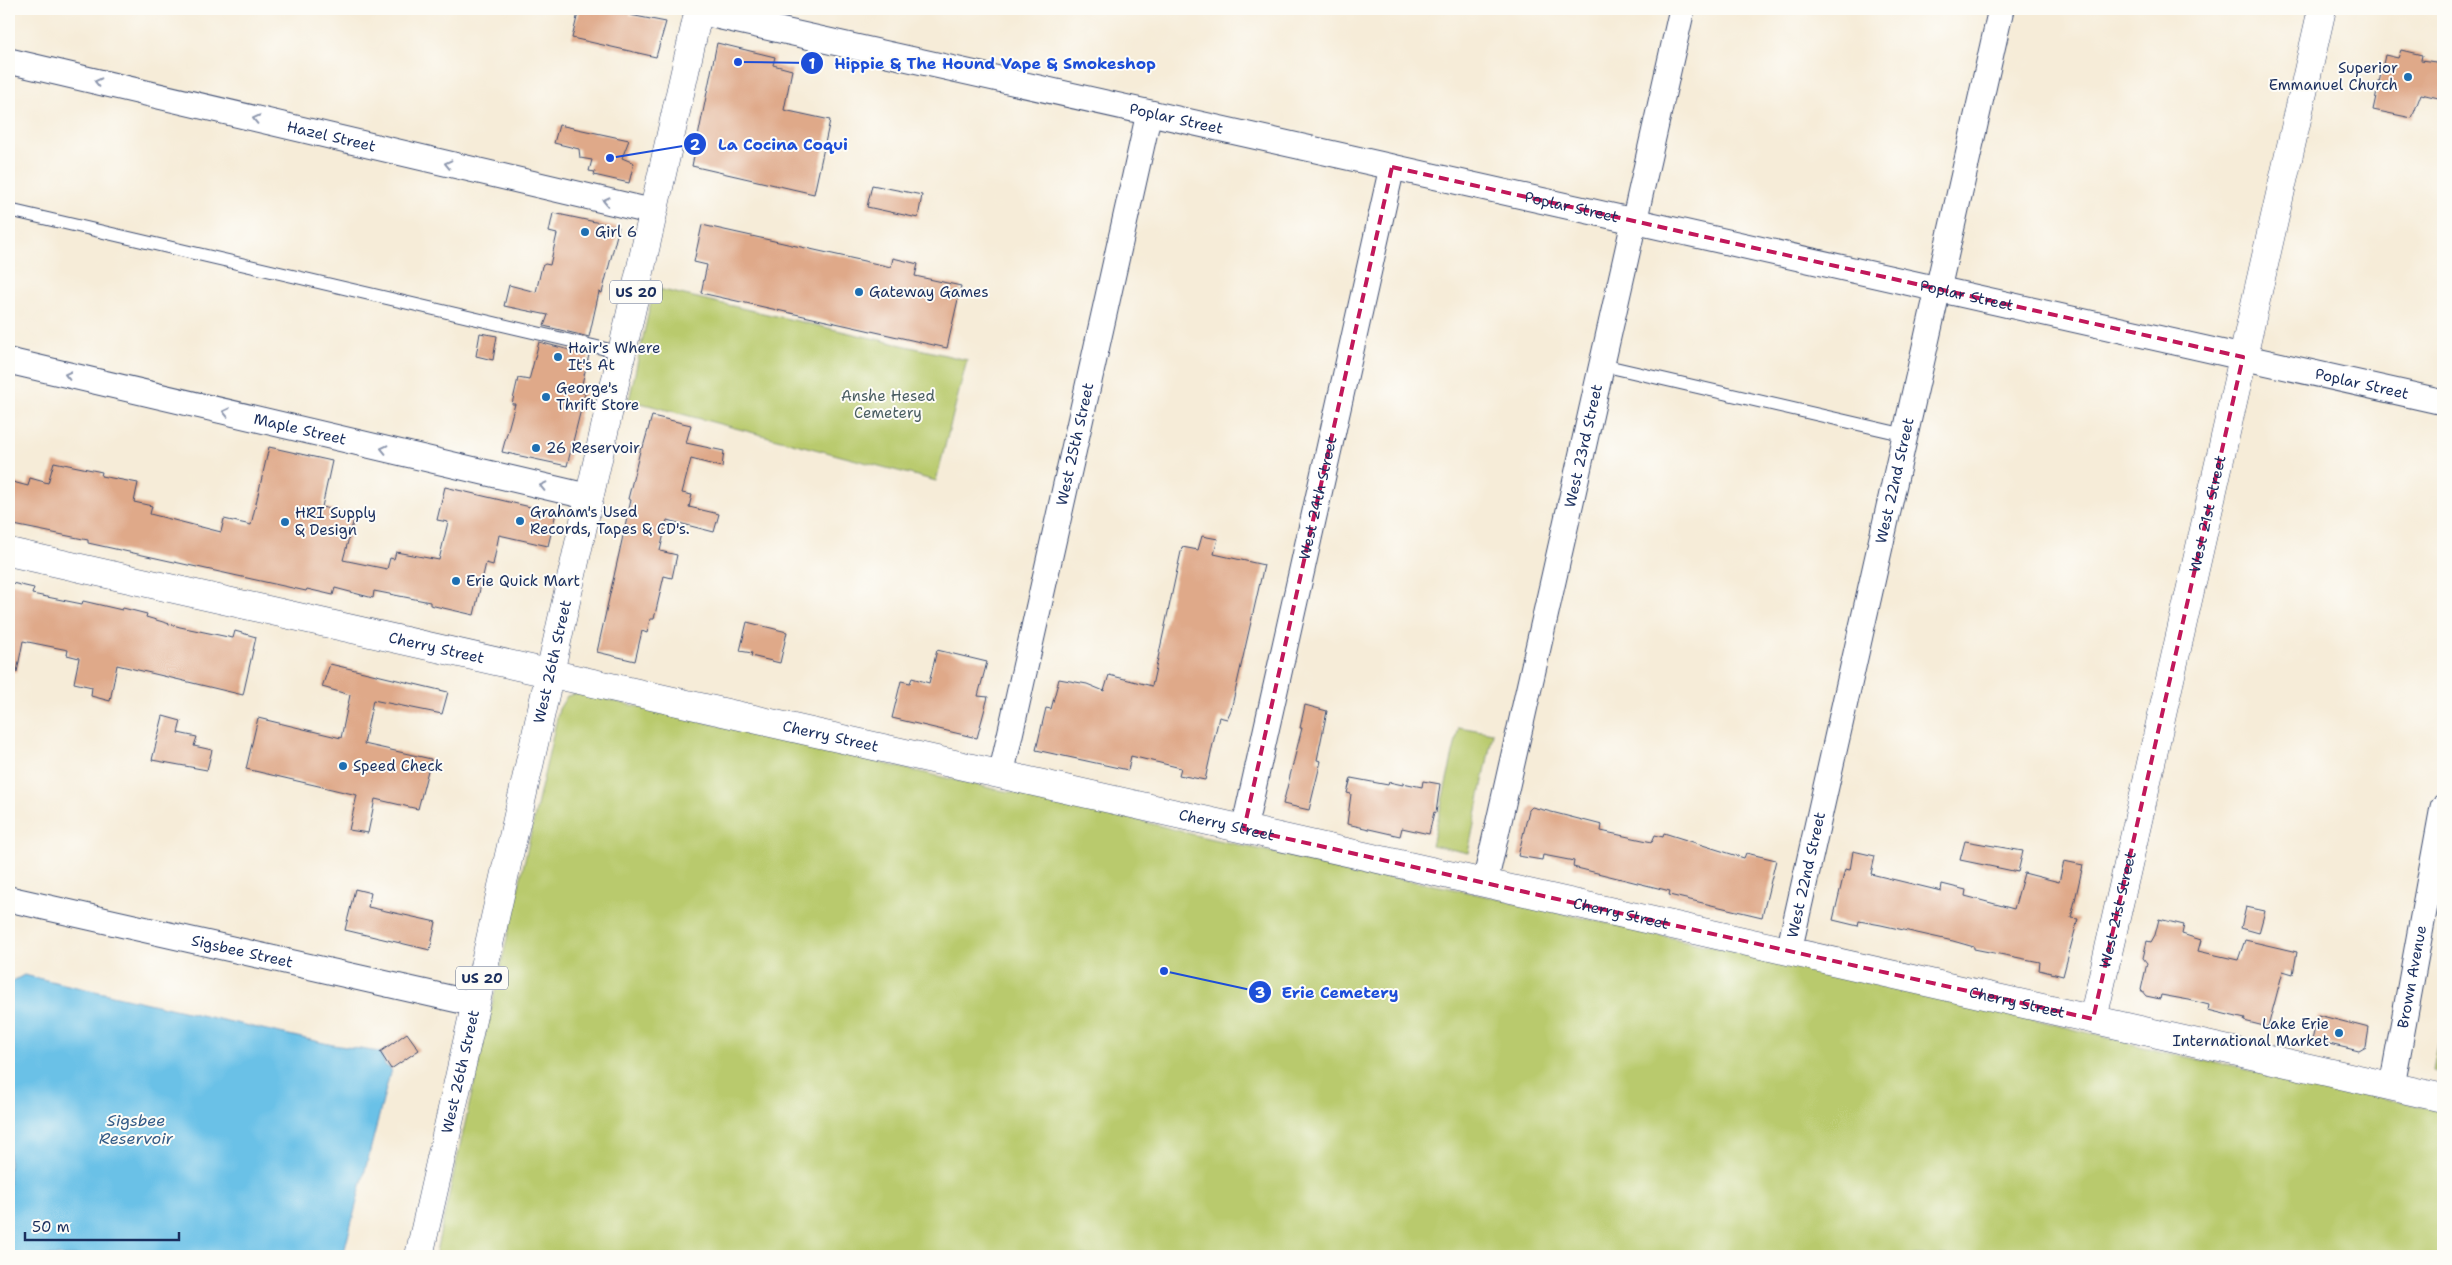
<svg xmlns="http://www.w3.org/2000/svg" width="2452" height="1265" viewBox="0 0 2452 1265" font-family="'Shantell Sans',sans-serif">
<rect width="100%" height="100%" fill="#fdfcf7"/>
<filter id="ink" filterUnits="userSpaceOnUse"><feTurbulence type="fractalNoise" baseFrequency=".02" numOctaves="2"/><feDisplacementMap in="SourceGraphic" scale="10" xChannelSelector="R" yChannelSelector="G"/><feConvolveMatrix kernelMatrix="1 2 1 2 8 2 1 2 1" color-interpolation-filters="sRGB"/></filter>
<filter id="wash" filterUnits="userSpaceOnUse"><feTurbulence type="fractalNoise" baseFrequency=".0096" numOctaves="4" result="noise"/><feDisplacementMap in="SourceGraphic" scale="20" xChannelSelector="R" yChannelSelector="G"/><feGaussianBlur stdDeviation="1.12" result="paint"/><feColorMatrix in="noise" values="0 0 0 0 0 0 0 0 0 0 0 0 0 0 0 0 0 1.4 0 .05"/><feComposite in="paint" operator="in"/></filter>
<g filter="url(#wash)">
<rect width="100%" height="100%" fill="#f6ecd8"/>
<path fill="#b9ca6d" stroke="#6a7c66" d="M 654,288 L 967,360 L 936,481 L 629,400 Z
M 579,693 L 994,789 L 1077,804 L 1199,836 L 1367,873 L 1445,887 L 2030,1018 L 2163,1052 L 2443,1111 L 2443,1256 L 435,1256 L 559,709 L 567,696 Z
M 1459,727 L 1493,733 L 1468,853 L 1432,845 Z
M 2443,1020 L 2443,1073 L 2433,1070 Z"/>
<path fill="#6bc1e7" stroke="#4378a2" d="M 24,975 L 333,1045 L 380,1052 L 385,1065 L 391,1069 L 343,1256 L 9,1256 L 9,983 Z"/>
<g id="blocks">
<path fill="#dfa989" d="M 579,9 L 631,9 L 630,15 L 666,22 L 656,57 L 572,38 Z
M 717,43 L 775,57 L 773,65 L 792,70 L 784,110 L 830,120 L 814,194 L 692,166 Z
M 2401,50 L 2422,55 L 2421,60 L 2443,63 L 2443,99 L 2421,94 L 2412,118 L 2373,110 L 2385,55 L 2398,58 Z
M 559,125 L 629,140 L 622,158 L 634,163 L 629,183 L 594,175 L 595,172 L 589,171 L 592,160 L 580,158 L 579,149 L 554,143 Z
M 872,185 L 922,195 L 918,218 L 867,207 Z
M 553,213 L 619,227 L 602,293 L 599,292 L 589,337 L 544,326 L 548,315 L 504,306 L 509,285 L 536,292 L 542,266 L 545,264 L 550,265 L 557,234 L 549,232 Z
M 702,225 L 891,267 L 893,258 L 918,264 L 915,276 L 961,286 L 947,348 L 701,293 L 707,265 L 694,262 Z
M 480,333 L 497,336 L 493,360 L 476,356 Z
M 539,342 L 589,355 L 580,392 L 585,393 L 567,466 L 502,452 L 515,404 L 512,404 L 518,378 L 529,380 Z
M 652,416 L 691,425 L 686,443 L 724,451 L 722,467 L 691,459 L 682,493 L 692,495 L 689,507 L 719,514 L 714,532 L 667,520 L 660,551 L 677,555 L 672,578 L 664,576 L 654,619 L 650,619 L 647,633 L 642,631 L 635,661 L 597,652 L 631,500 L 628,499 L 641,447 L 643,447 Z
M 269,447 L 332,461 L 322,507 L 355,515 L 343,560 L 387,569 L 390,558 L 394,559 L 396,552 L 439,560 L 448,522 L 437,520 L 445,487 L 556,513 L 548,546 L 499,535 L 493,565 L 486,563 L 474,615 L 430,605 L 430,602 L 374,591 L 373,598 L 335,588 L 333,595 L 307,589 L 306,591 L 88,543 L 88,540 L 9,524 L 9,481 L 28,486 L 30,478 L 48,483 L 54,462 L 102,472 L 101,476 L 138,483 L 134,502 L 152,506 L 150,514 L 221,532 L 224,519 L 251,525 Z
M 1202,536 L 1218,539 L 1214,554 L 1264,565 L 1231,710 L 1227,719 L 1219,717 L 1205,780 L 1179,775 L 1181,768 L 1131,756 L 1128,770 L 1036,750 L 1046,708 L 1051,709 L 1059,679 L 1087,684 L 1104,691 L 1109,675 L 1152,686 L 1182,547 L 1198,550 Z
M 12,583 L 34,588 L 32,594 L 82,604 L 83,601 L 122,610 L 123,608 L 147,614 L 146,617 L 180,627 L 233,638 L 235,631 L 256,637 L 243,695 L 117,665 L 110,701 L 91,696 L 92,687 L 74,683 L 79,658 L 67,655 L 68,650 L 23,641 L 17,672 L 9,671 L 9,597 Z
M 747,622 L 787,632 L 780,663 L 751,656 L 752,653 L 740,651 Z
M 937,650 L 987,662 L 978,696 L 988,697 L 977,738 L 892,718 L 901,681 L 910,683 L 912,678 L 929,683 Z
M 330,664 L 448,692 L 442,714 L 373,700 L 364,744 L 431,759 L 418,809 L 375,799 L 368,833 L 349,830 L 357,795 L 246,769 L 258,718 L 341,738 L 350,695 L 322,687 Z
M 1305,705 L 1327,711 L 1317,760 L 1321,761 L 1309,810 L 1283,804 L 1302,728 L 1300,728 Z
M 163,716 L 181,721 L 178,733 L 197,737 L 194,746 L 212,750 L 207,770 L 152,760 Z
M 1351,778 L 1388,785 L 1389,782 L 1403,785 L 1403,783 L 1422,787 L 1423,781 L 1440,784 L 1436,813 L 1434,812 L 1429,834 L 1402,828 L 1400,836 L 1347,824 L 1351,794 L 1347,793 Z
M 1532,807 L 1602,825 L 1601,831 L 1652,842 L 1655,835 L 1663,837 L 1664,833 L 1744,858 L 1746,853 L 1776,860 L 1762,917 L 1669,895 L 1670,891 L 1573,867 L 1574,861 L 1543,855 L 1542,860 L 1518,856 L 1529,810 Z
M 1965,841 L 2023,851 L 2018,872 L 1960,860 Z
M 1853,851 L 1875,856 L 1871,874 L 1941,891 L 1942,884 L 1966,890 L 1965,896 L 2014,909 L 2024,873 L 2059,882 L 2064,861 L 2083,865 L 2071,918 L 2078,919 L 2063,976 L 2039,970 L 2040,962 L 1974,949 L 1974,947 L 1953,941 L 1881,925 L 1859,921 L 1858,926 L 1833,920 L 1845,869 L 1850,870 Z
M 355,889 L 371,893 L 368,907 L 436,922 L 430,950 L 345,930 Z
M 2246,907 L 2265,911 L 2259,933 L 2241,928 Z
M 2159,919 L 2184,925 L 2182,934 L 2201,940 L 2198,951 L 2238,960 L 2245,940 L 2297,952 L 2293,974 L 2283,971 L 2268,1027 L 2244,1021 L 2245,1019 L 2208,1010 L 2209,1005 L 2189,1000 L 2161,995 L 2160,999 L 2146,996 L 2141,990 L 2147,963 L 2143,958 L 2147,941 L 2151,942 L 2155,935 Z
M 2318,1015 L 2369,1028 L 2366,1047 L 2359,1051 L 2312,1040 Z
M 407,1033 L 419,1050 L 391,1069 L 380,1052 Z"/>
</g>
</g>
<g filter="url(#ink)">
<use href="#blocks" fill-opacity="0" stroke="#3c4b70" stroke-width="1"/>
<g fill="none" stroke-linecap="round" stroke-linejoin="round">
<g stroke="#3c4b70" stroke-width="14">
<path id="service" d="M 9,210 L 623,353
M 1602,365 L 1906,435"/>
</g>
<g stroke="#3c4b70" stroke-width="27">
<g id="minor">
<path id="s1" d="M 699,12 L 2443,402"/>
<path id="s2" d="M 9,61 L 654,212"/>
<path id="s3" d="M 9,361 L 590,497"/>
<path id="s4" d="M 1001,775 L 1149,113"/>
<path id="s5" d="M 1244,829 L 1392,167"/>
<path id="s6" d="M 1485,883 L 1682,9"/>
<path id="s7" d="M 9,899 L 476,1004"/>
<path id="s8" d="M 1789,951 L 2001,9"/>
<path id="s9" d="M 2392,1086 L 2443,807"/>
</g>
</g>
<g stroke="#3c4b70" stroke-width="29">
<g id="tertiary">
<path id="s10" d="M 9,552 L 2443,1098"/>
<path id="s11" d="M 2093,1019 L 2322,9"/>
</g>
</g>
<g stroke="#3c4b70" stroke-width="29">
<g id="primary">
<path id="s12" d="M 419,1256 L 699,9"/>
</g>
</g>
<use href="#service" stroke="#fff" stroke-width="12"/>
<use href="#minor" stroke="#fff" stroke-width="25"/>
<use href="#tertiary" stroke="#fff" stroke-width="28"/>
<use href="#primary" stroke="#fff" stroke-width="28"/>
</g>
<defs><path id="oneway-chevron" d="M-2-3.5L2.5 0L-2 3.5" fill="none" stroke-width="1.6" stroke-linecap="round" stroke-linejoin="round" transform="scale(1.25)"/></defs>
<g stroke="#8d97ae">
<use href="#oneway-chevron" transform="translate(98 82) rotate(-167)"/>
<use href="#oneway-chevron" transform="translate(256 119) rotate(-167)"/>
<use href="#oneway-chevron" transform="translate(448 164) rotate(-167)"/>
<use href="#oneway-chevron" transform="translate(606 201) rotate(-167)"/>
<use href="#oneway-chevron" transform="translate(68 375) rotate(-167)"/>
<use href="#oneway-chevron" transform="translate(226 412) rotate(-167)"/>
<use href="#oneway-chevron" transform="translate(384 449) rotate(-167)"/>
<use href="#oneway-chevron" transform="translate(543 486) rotate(-167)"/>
</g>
</g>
<path fill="none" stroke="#c2185b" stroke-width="4" stroke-dasharray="10 6" stroke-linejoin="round" d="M 1392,167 L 2243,357 L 2093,1019 L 1244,829 Z"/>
<g fill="#1f6fb2" stroke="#fdfcf7" stroke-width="2">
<circle cx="2408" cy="77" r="5"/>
<circle cx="585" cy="232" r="5"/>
<circle cx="859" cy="292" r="5"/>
<circle cx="558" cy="357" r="5"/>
<circle cx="546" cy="397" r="5"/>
<circle cx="536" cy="448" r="5"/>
<circle cx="520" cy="521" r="5"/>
<circle cx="285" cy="522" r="5"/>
<circle cx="456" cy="581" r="5"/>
<circle cx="343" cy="766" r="5"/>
<circle cx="2339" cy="1033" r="5"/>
</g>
<g text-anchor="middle" stroke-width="4" stroke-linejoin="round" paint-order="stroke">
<g fill="#fdfcf7" stroke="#5f6c8c" stroke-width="1">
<rect x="610" y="280.5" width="52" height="23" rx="4"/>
<rect x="456" y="966.5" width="52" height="23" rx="4"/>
</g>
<g font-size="14" font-weight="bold" fill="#1b2f5e">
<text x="636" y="297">US 20</text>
<text x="482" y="983">US 20</text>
</g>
<g font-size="15" fill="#1b2f5e" stroke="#fdfcf7" text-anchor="start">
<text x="2398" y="73" text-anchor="end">Superior<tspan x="2398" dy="17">Emmanuel Church</tspan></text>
<text x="595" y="237">Girl 6</text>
<text x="869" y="297">Gateway Games</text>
<text x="568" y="353">Hair's Where<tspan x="568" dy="17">It's At</tspan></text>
<text x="556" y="393">George's<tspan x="556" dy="17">Thrift Store</tspan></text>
<text x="546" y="453">26 Reservoir</text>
<text x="530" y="517">Graham's Used<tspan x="530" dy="17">Records, Tapes &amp; CD's.</tspan></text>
<text x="295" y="518">HRI Supply<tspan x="295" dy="17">&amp; Design</tspan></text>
<text x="466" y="586">Erie Quick Mart</text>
<text x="353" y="771">Speed Check</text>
<text x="2329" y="1029" text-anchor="end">Lake Erie<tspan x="2329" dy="17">International Market</tspan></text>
</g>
<g font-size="15" fill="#1b2f5e" stroke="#fdfcf7">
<text dy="5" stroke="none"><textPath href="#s1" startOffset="489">Poplar Street</textPath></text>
<text dy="5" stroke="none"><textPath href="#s2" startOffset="331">Hazel Street</textPath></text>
<text dy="5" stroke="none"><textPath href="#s1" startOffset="894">Poplar Street</textPath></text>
<text dy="5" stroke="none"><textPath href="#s1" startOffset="1299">Poplar Street</textPath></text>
<text dy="5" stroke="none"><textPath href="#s1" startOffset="1704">Poplar Street</textPath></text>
<text dy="5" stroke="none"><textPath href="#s3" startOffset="299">Maple Street</textPath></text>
<text dy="5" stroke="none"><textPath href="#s4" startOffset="339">West 25th Street</textPath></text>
<text dy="5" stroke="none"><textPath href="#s6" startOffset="448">West 23rd Street</textPath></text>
<text dy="5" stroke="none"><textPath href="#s8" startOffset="482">West 22nd Street</textPath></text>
<text dy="5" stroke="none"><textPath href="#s5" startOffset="339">West 24th Street</textPath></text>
<text dy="5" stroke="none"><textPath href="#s11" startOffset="518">West 21st Street</textPath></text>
<text dy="5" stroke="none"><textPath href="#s10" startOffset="438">Cherry Street</textPath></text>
<text dy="5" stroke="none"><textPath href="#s12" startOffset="609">West 26th Street</textPath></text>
<text dy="5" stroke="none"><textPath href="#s10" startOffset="842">Cherry Street</textPath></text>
<text dy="5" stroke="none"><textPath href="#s10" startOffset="1248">Cherry Street</textPath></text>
<text dy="5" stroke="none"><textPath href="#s8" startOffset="78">West 22nd Street</textPath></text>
<text dy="5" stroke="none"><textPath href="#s11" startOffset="112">West 21st Street</textPath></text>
<text dy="5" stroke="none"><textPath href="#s10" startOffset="1652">Cherry Street</textPath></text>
<text dy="5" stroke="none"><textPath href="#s7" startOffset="239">Sigsbee Street</textPath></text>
<text dy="5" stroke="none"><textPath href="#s9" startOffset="111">Brown Avenue</textPath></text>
<text dy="5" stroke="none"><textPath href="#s10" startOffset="2058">Cherry Street</textPath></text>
<text dy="5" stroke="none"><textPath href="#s12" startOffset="189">West 26th Street</textPath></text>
</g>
<g font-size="15" fill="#4a5e62" stroke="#fdfcf7">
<text x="888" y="401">Anshe Hesed<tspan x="888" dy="17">Cemetery</tspan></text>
</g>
<g font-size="16" font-style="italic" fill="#335b87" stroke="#fdfcf7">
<text x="136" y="1126">Sigsbee<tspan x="136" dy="18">Reservoir</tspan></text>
</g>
</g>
<path fill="none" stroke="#1d4ed8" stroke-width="2" d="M738 62L812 63M610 158L695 144M1164 971L1260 992"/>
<g fill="#1d4ed8" stroke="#fdfcf7" stroke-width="2">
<circle cx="738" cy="62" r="5"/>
<circle cx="610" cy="158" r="5"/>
<circle cx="1164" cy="971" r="5"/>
<circle cx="812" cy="63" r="12"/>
<circle cx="695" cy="144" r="12"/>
<circle cx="1260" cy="992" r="12"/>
</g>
<g font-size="15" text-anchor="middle" font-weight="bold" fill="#fff">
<text x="812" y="69">1</text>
<text x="695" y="150">2</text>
<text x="1260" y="998">3</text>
</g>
<g font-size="16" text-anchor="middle" font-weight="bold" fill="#1d4ed8" stroke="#fdfcf7" stroke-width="4" stroke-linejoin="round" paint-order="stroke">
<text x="995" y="69">Hippie &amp; The Hound Vape &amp; Smokeshop</text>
<text x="783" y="150">La Cocina Coqui</text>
<text x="1340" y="998">Erie Cemetery</text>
</g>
<rect width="2452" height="1265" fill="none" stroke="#fdfcf7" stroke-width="30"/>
<path d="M25 1232v8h154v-8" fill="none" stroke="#1b2f5e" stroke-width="2.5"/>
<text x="32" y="1232" font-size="15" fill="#1b2f5e" stroke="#fdfcf7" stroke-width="4" paint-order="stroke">50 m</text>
</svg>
